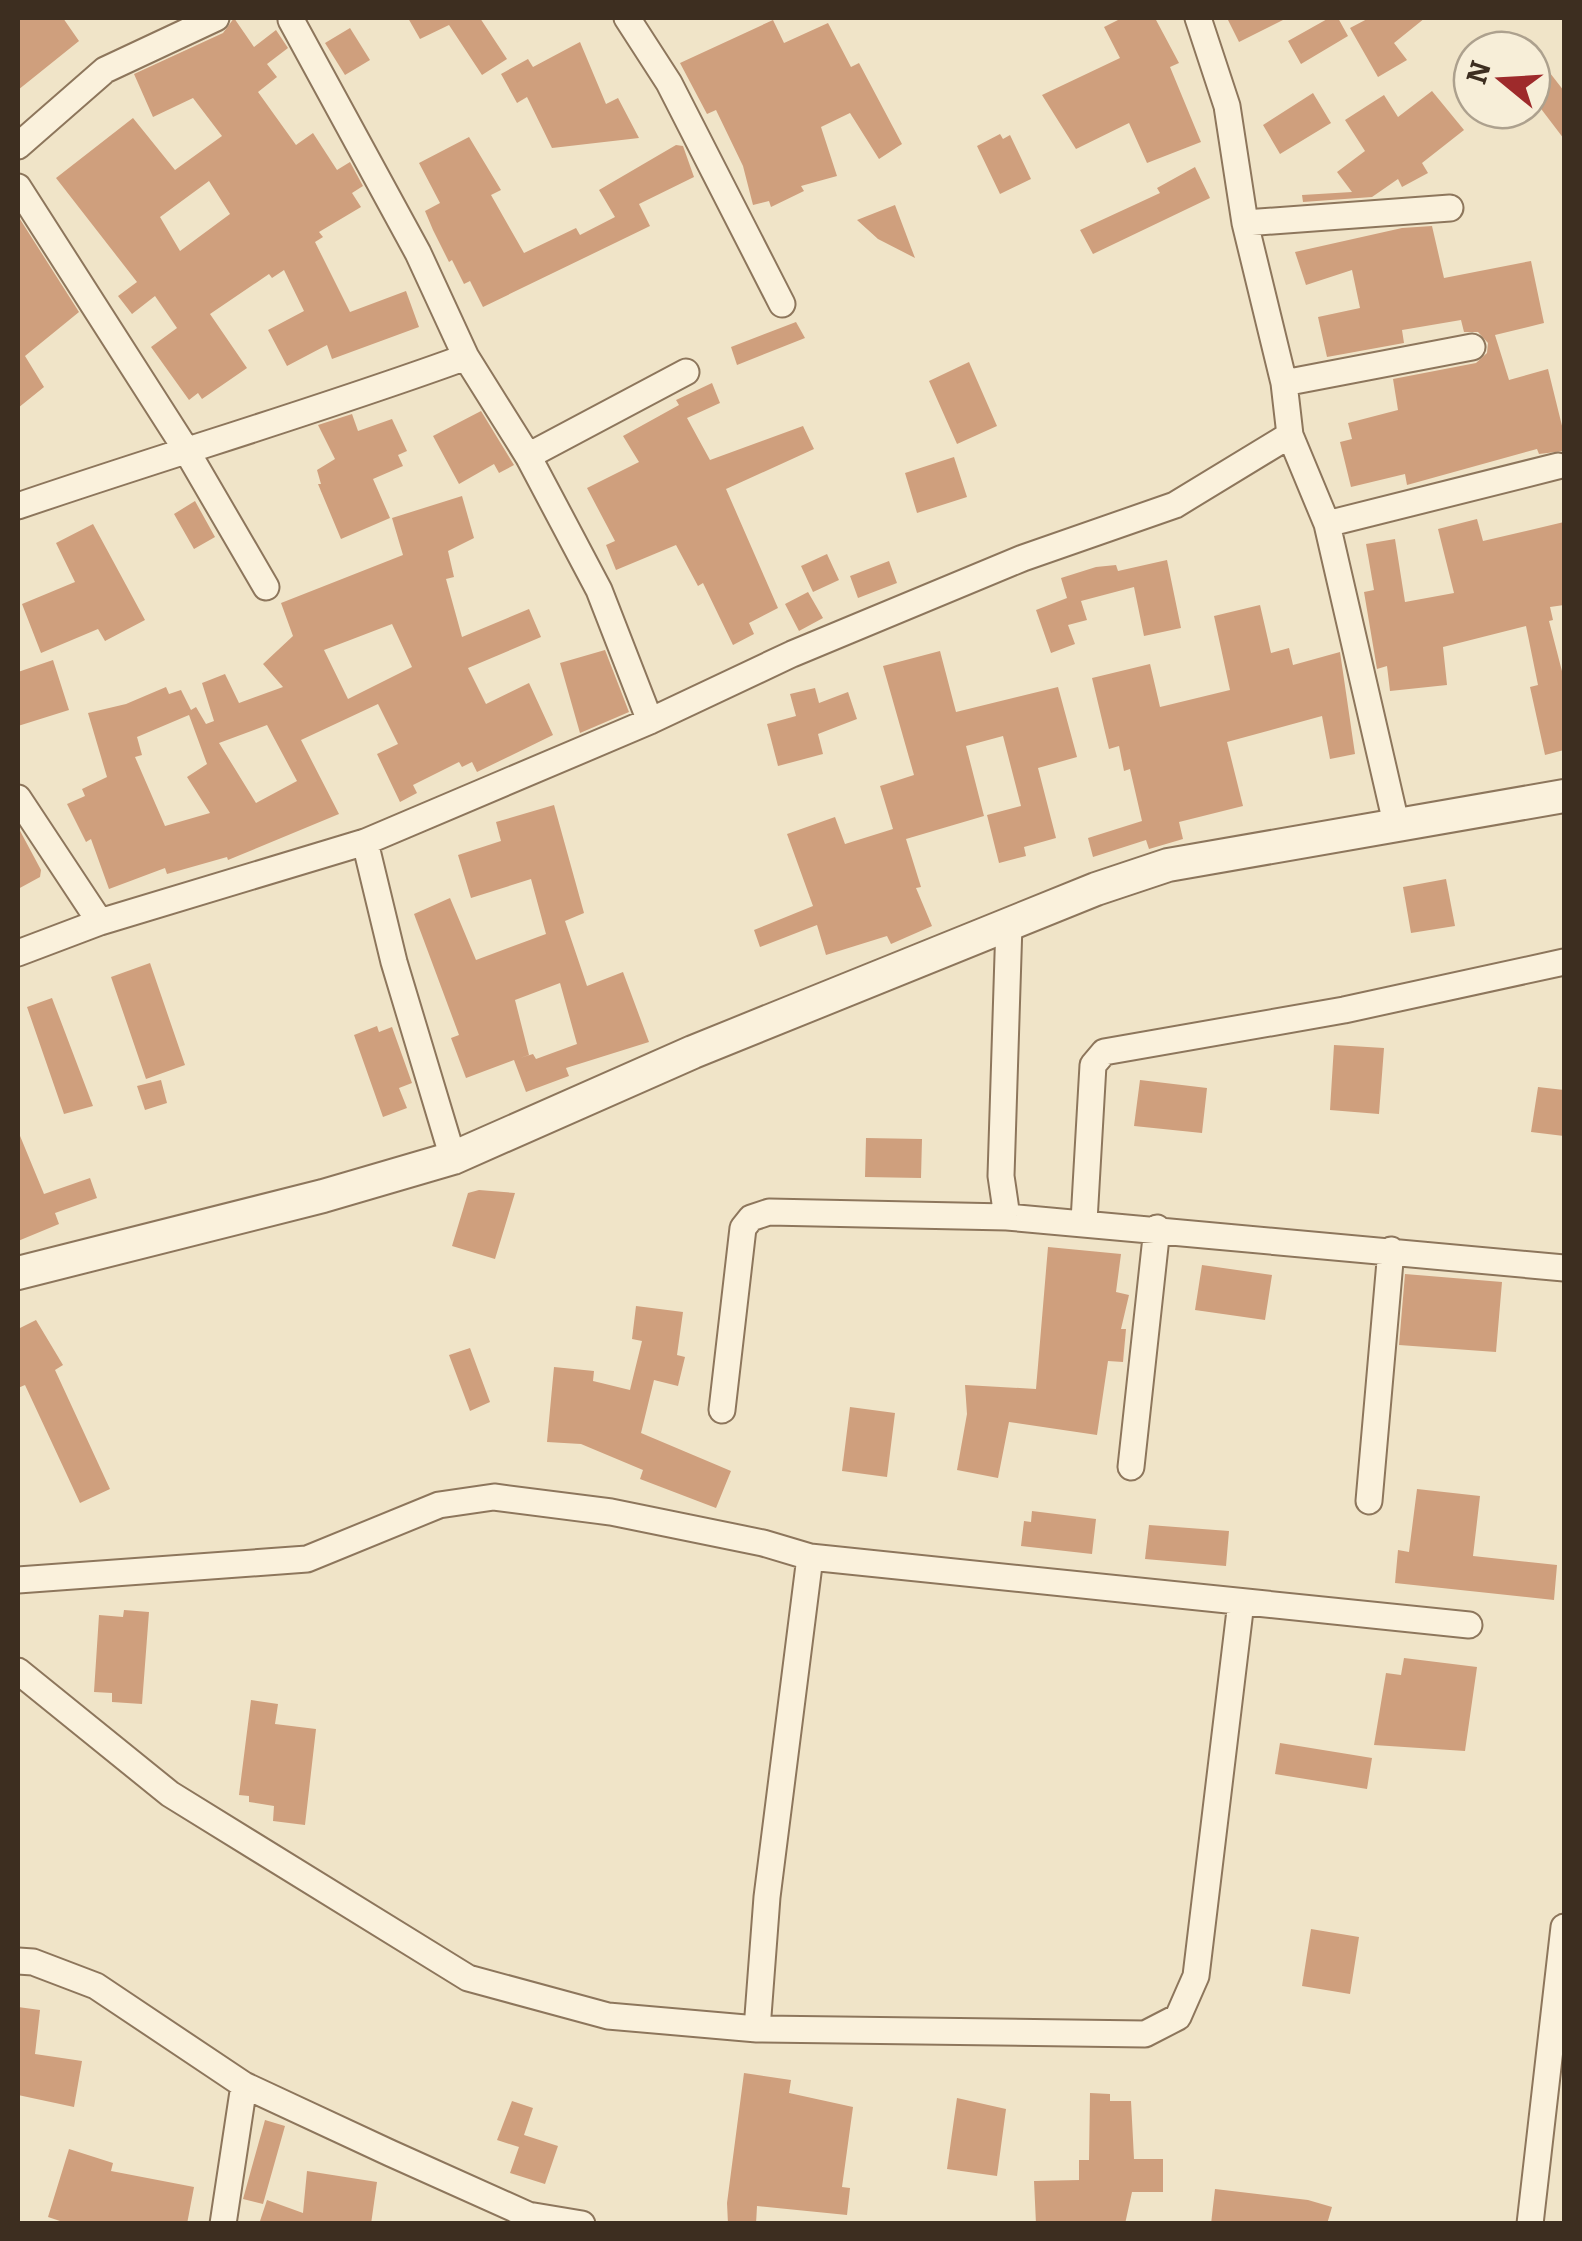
<svg xmlns="http://www.w3.org/2000/svg" width="1582" height="2241" viewBox="0 0 1582 2241" font-family="Bitter,serif">
<rect width="100%" height="100%" fill="#f0e4c8"/>
<path fill="#cf9f7d" fill-rule="evenodd" d="M 18,18 L 63,18 L 79,41 L 18,90 Z
M 234,18 L 254,47 L 276,30 L 288,48 L 267,64 L 277,77 L 258,92 L 296,145 L 313,133 L 337,170 L 350,162 L 363,186 L 352,193 L 361,207 L 319,232 L 323,237 L 315,242 L 350,312 L 406,291 L 419,327 L 332,359 L 327,345 L 287,366 L 268,330 L 304,311 L 284,270 L 272,278 L 269,274 L 210,314 L 247,368 L 202,399 L 198,393 L 189,400 L 151,347 L 177,328 L 155,296 L 132,314 L 118,296 L 137,282 L 56,178 L 133,118 L 175,170 L 222,136 L 193,98 L 153,117 L 134,74 L 223,33 ZM 209,181 L 230,214 L 180,251 L 160,217 Z
M 408,18 L 480,18 L 507,59 L 482,75 L 449,25 L 420,39 Z
M 1122,18 L 1155,18 L 1179,63 L 1170,67 L 1201,142 L 1147,163 L 1129,123 L 1076,149 L 1042,95 L 1120,58 L 1104,27 Z
M 1227,18 L 1287,18 L 1239,42 Z
M 1329,18 L 1338,18 L 1348,36 L 1301,64 L 1288,41 Z
M 1369,18 L 1425,18 L 1394,43 L 1407,60 L 1378,77 L 1350,28 Z
M 773,20 L 784,43 L 828,23 L 851,67 L 859,63 L 902,144 L 879,159 L 850,113 L 821,127 L 837,176 L 801,186 L 804,191 L 771,207 L 769,201 L 753,205 L 743,166 L 716,110 L 707,114 L 680,63 Z
M 350,28 L 370,60 L 345,75 L 325,43 Z
M 580,42 L 606,104 L 618,98 L 639,138 L 552,148 L 527,97 L 517,103 L 501,74 L 528,59 L 533,67 Z
M 1550,73 L 1564,91 L 1564,139 L 1532,97 L 1532,86 Z
M 1432,91 L 1464,130 L 1422,163 L 1428,173 L 1402,187 L 1398,179 L 1372,197 L 1303,202 L 1302,195 L 1352,192 L 1337,172 L 1365,151 L 1345,120 L 1384,95 L 1398,117 Z
M 1313,93 L 1331,123 L 1280,154 L 1263,125 Z
M 1000,134 L 1003,139 L 1010,135 L 1031,179 L 1000,194 L 977,146 Z
M 469,137 L 501,190 L 491,195 L 524,253 L 576,228 L 580,235 L 615,217 L 599,190 L 676,145 L 683,146 L 694,177 L 639,204 L 650,226 L 483,307 L 470,281 L 464,284 L 452,260 L 449,262 L 433,230 L 425,211 L 440,203 L 419,163 Z
M 1195,167 L 1210,198 L 1093,254 L 1080,230 L 1160,193 L 1157,188 Z
M 895,205 L 915,258 L 878,239 L 857,220 Z
M 18,216 L 79,312 L 25,356 L 44,387 L 18,408 Z
M 1432,226 L 1444,278 L 1531,261 L 1544,323 L 1495,335 L 1509,380 L 1548,369 L 1564,434 L 1564,451 L 1539,454 L 1537,449 L 1407,485 L 1405,474 L 1351,487 L 1340,442 L 1352,439 L 1348,423 L 1398,410 L 1393,379 L 1476,363 L 1487,353 L 1488,343 L 1478,332 L 1464,332 L 1461,320 L 1402,330 L 1404,343 L 1327,357 L 1318,317 L 1360,308 L 1352,270 L 1306,285 L 1295,252 L 1402,228 Z
M 796,322 L 805,338 L 737,365 L 731,347 Z
M 969,362 L 997,426 L 957,444 L 929,381 Z
M 712,383 L 720,403 L 687,418 L 710,460 L 803,426 L 814,449 L 726,489 L 778,608 L 749,623 L 754,634 L 733,645 L 703,583 L 698,586 L 676,545 L 616,570 L 606,545 L 615,541 L 587,488 L 639,462 L 623,436 L 679,405 L 676,400 Z
M 481,411 L 514,465 L 499,473 L 494,464 L 459,484 L 433,436 Z
M 352,414 L 358,431 L 392,419 L 407,451 L 398,455 L 403,466 L 373,479 L 390,518 L 341,539 L 318,484 L 321,484 L 317,470 L 335,459 L 318,425 Z
M 954,457 L 967,497 L 917,513 L 905,473 Z
M 462,496 L 474,538 L 448,551 L 454,577 L 446,579 L 462,637 L 529,609 L 541,637 L 468,668 L 486,704 L 529,683 L 553,735 L 477,772 L 472,762 L 462,767 L 459,762 L 413,785 L 417,793 L 400,802 L 377,754 L 398,744 L 378,704 L 301,740 L 339,814 L 228,860 L 227,857 L 167,874 L 165,868 L 109,889 L 91,839 L 86,842 L 67,804 L 85,796 L 82,789 L 107,777 L 88,713 L 126,704 L 166,687 L 169,694 L 181,690 L 191,710 L 196,707 L 206,724 L 214,721 L 202,683 L 225,674 L 239,703 L 283,687 L 263,664 L 293,636 L 281,603 L 403,555 L 392,518 ZM 392,624 L 412,667 L 348,699 L 324,650 ZM 189,715 L 207,764 L 187,777 L 210,813 L 165,826 L 135,757 L 142,755 L 137,737 ZM 267,725 L 297,781 L 256,803 L 219,743 Z
M 195,501 L 215,537 L 194,549 L 174,514 Z
M 1477,519 L 1483,541 L 1564,522 L 1564,605 L 1550,607 L 1553,620 L 1549,621 L 1564,679 L 1564,750 L 1545,755 L 1530,687 L 1538,685 L 1526,626 L 1443,647 L 1447,685 L 1390,691 L 1387,666 L 1377,669 L 1364,592 L 1374,590 L 1366,544 L 1395,539 L 1405,602 L 1454,593 L 1438,529 Z
M 93,524 L 145,620 L 105,641 L 98,629 L 41,653 L 22,604 L 75,582 L 56,543 Z
M 827,554 L 839,580 L 813,592 L 801,566 Z
M 1167,560 L 1181,628 L 1144,636 L 1134,587 L 1081,601 L 1087,620 L 1068,625 L 1075,644 L 1051,653 L 1036,610 L 1067,598 L 1061,578 L 1096,567 L 1116,565 L 1118,571 Z
M 889,561 L 897,583 L 858,598 L 850,576 Z
M 808,592 L 823,618 L 799,631 L 785,604 Z
M 1260,605 L 1271,653 L 1289,648 L 1293,665 L 1340,652 L 1355,754 L 1330,759 L 1322,716 L 1227,742 L 1243,806 L 1179,822 L 1183,839 L 1149,849 L 1146,840 L 1093,857 L 1088,838 L 1142,821 L 1130,769 L 1124,771 L 1119,746 L 1109,749 L 1092,678 L 1150,664 L 1160,707 L 1230,690 L 1214,616 Z
M 605,650 L 629,712 L 580,733 L 560,663 Z
M 940,651 L 956,712 L 1058,687 L 1077,757 L 1038,768 L 1056,838 L 1024,847 L 1026,856 L 999,863 L 987,815 L 1021,806 L 1003,736 L 966,746 L 984,816 L 906,839 L 921,887 L 916,888 L 932,926 L 891,944 L 887,936 L 826,955 L 817,925 L 760,947 L 754,930 L 813,906 L 787,834 L 835,817 L 845,844 L 893,829 L 880,786 L 914,775 L 883,666 Z
M 53,660 L 69,710 L 18,726 L 18,672 Z
M 815,688 L 819,703 L 848,692 L 857,719 L 818,734 L 823,754 L 778,766 L 767,724 L 796,716 L 790,694 Z
M 554,805 L 584,913 L 565,921 L 587,986 L 623,972 L 649,1042 L 566,1068 L 569,1076 L 526,1092 L 514,1060 L 466,1078 L 451,1038 L 459,1035 L 414,914 L 450,898 L 476,960 L 546,934 L 531,879 L 471,898 L 458,855 L 501,841 L 496,822 ZM 560,983 L 577,1044 L 536,1059 L 533,1054 L 520,1058 L 529,1055 L 515,1000 Z
M 18,827 L 41,870 L 40,877 L 18,889 Z
M 1446,879 L 1455,926 L 1411,933 L 1403,887 Z
M 150,963 L 185,1065 L 146,1079 L 111,977 Z
M 52,998 L 93,1106 L 64,1114 L 27,1007 Z
M 377,1026 L 379,1032 L 392,1027 L 412,1083 L 399,1088 L 407,1108 L 383,1117 L 354,1035 Z
M 1334,1045 L 1384,1048 L 1379,1114 L 1330,1110 Z
M 161,1080 L 167,1103 L 145,1110 L 137,1086 Z
M 1140,1080 L 1207,1088 L 1202,1133 L 1134,1126 Z
M 1538,1087 L 1564,1090 L 1564,1136 L 1531,1132 Z
M 18,1131 L 44,1194 L 90,1178 L 97,1198 L 55,1213 L 59,1224 L 18,1241 Z
M 866,1138 L 922,1139 L 921,1178 L 865,1177 Z
M 479,1190 L 515,1193 L 495,1259 L 452,1246 L 468,1193 Z
M 1048,1247 L 1121,1254 L 1116,1292 L 1129,1295 L 1121,1329 L 1126,1329 L 1123,1362 L 1108,1361 L 1097,1435 L 1009,1422 L 998,1478 L 957,1470 L 967,1414 L 965,1385 L 1036,1389 Z
M 1202,1265 L 1272,1275 L 1265,1320 L 1195,1310 Z
M 1405,1274 L 1502,1282 L 1496,1352 L 1399,1345 Z
M 636,1306 L 683,1312 L 677,1355 L 685,1357 L 678,1386 L 654,1380 L 641,1433 L 731,1471 L 716,1508 L 640,1479 L 643,1470 L 581,1444 L 547,1442 L 554,1367 L 594,1371 L 593,1381 L 630,1390 L 642,1341 L 632,1339 Z
M 36,1320 L 63,1365 L 55,1370 L 110,1489 L 80,1503 L 25,1385 L 18,1388 L 18,1329 Z
M 470,1348 L 490,1402 L 470,1411 L 449,1355 Z
M 850,1407 L 895,1413 L 887,1477 L 842,1471 Z
M 1417,1489 L 1480,1496 L 1473,1556 L 1557,1565 L 1554,1600 L 1395,1583 L 1398,1550 L 1409,1552 Z
M 1032,1511 L 1096,1519 L 1092,1554 L 1021,1546 L 1024,1521 L 1031,1522 Z
M 1149,1525 L 1229,1531 L 1226,1566 L 1145,1559 Z
M 124,1610 L 149,1612 L 142,1704 L 112,1702 L 112,1693 L 94,1692 L 99,1615 L 123,1617 Z
M 1404,1658 L 1477,1667 L 1465,1751 L 1374,1745 L 1386,1673 L 1401,1675 Z
M 251,1700 L 278,1704 L 275,1724 L 316,1729 L 305,1825 L 273,1821 L 274,1806 L 249,1802 L 249,1796 L 239,1795 Z
M 1280,1743 L 1372,1758 L 1367,1789 L 1275,1774 Z
M 1311,1929 L 1359,1937 L 1350,1994 L 1302,1986 Z
M 18,2007 L 40,2010 L 35,2054 L 82,2061 L 74,2107 L 18,2095 Z
M 744,2073 L 791,2080 L 789,2093 L 853,2107 L 842,2187 L 850,2188 L 847,2215 L 757,2206 L 756,2224 L 728,2224 L 727,2203 Z
M 1090,2093 L 1110,2094 L 1110,2101 L 1131,2101 L 1134,2159 L 1163,2159 L 1163,2192 L 1132,2192 L 1125,2224 L 1036,2224 L 1034,2181 L 1079,2180 L 1079,2160 L 1089,2160 Z
M 957,2098 L 1006,2109 L 997,2176 L 947,2169 Z
M 512,2101 L 533,2108 L 524,2135 L 558,2146 L 545,2184 L 510,2173 L 519,2147 L 497,2140 Z
M 265,2120 L 285,2126 L 263,2204 L 243,2199 Z
M 69,2149 L 113,2163 L 111,2171 L 194,2187 L 187,2224 L 69,2224 L 48,2217 Z
M 307,2171 L 377,2182 L 371,2224 L 259,2224 L 267,2200 L 303,2213 Z
M 1215,2189 L 1308,2200 L 1332,2207 L 1327,2224 L 1211,2224 Z"/>
<g fill="none" stroke-linecap="round" stroke-linejoin="round">
<g stroke="#8d765c" stroke-width="29">
<path id="minor" d="M 627,18 L 669,83 L 782,304
M 1198,18 L 1227,106 L 1245,223 L 1284,383 L 1290,435 L 1327,524 L 1396,823
M 291,20 L 418,253 L 466,357 L 528,456 L 599,590 L 650,721
M 18,146 L 105,70 L 216,18
M 18,187 L 185,448 L 266,587
M 1245,223 L 1450,208
M 1284,383 L 1472,347
M 528,456 L 686,372
M 18,506 C 167,455 318,411 466,357
M 1327,524 L 1558,466
M 18,798 L 100,922
M 365,842 L 394,962 L 453,1158
M 1009,924 L 1001,1176 L 1007,1217 L 1564,1268
M 18,953 L 100,922 L 365,842 L 650,721 L 792,654 L 1023,558 L 1175,505 L 1290,435
M 1084,1221 L 1093,1065 L 1104,1052 L 1344,1010 L 1564,962
M 722,1410 L 743,1228 L 751,1218 L 769,1212 L 1007,1217
M 1131,1467 L 1157,1228
M 1369,1501 L 1391,1250
M 810,1557 L 1469,1625
M 18,1580 L 307,1559 L 439,1505 L 494,1497 L 611,1512 L 763,1543 L 810,1557 L 767,1897 L 757,2029
M 18,1671 L 170,1794 L 468,1978 L 608,2016 L 757,2029 L 1145,2034 L 1178,2017 L 1196,1976 L 1241,1602
M 18,1961 L 33,1962 L 96,1986 L 244,2085 L 390,2153 L 528,2215 L 582,2224
M 223,2224 L 244,2085
M 1530,2224 L 1564,1927"/>
</g>
<g stroke="#8d765c" stroke-width="36">
<path id="tertiary" d="M 18,1273 L 323,1196 L 453,1158 L 693,1052 L 1096,889 L 1168,865 L 1564,796"/>
</g>
<use href="#minor" stroke="#faf1dc" stroke-width="25"/>
<use href="#tertiary" stroke="#faf1dc" stroke-width="32"/>
</g>
<rect width="1582" height="2241" fill="none" stroke="#3d2e20" stroke-width="40"/>
<g transform="translate(1502 80) rotate(288)"><circle r="48" fill="#f7eed8" stroke="#ada18e" stroke-width="2.5"/>
<path d="M0-8L18 38L0 25L-18 38Z" fill="#9e2a2b"/>
<text y="-15" font-size="28" font-weight="bold" text-anchor="middle" fill="#3d2e20">N</text>
</g>
</svg>
